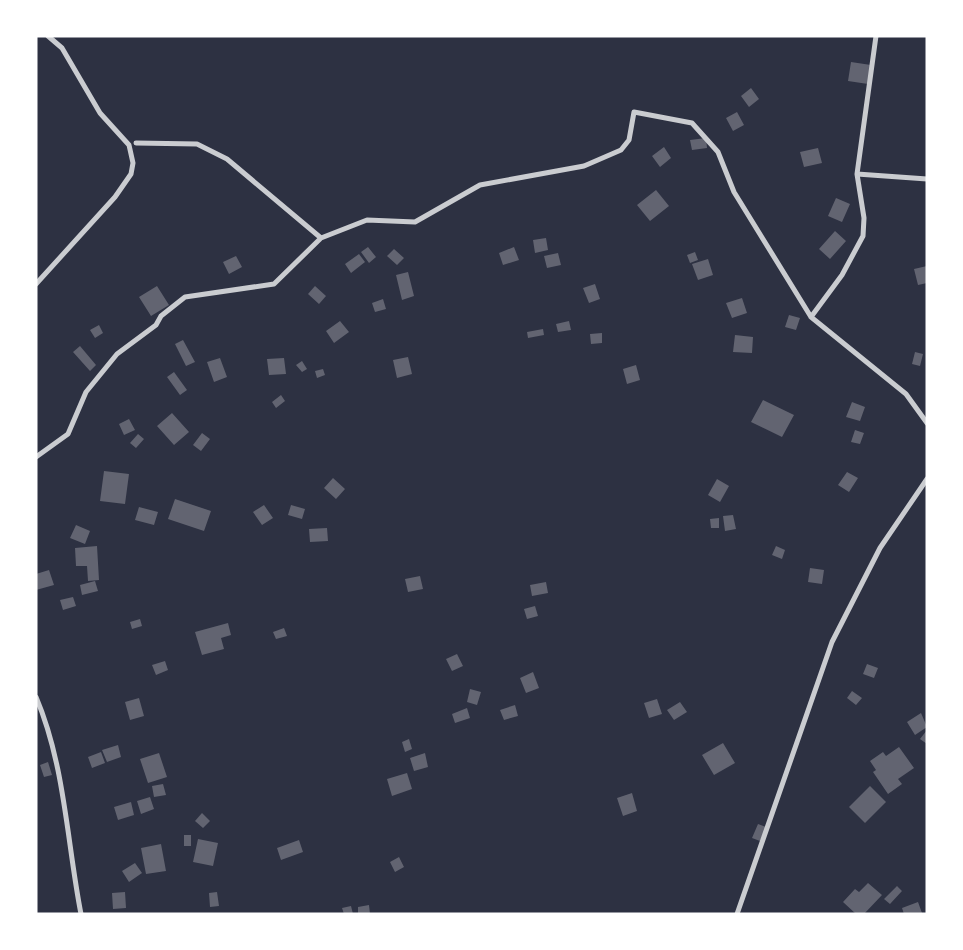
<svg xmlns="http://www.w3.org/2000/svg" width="963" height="950" viewBox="0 0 963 950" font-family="'Public Sans',sans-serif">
<rect width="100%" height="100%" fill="#2d3142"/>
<path fill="#626471" d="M 851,62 L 871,65 L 868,84 L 848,81 Z
M 751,88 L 759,99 L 749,107 L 741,96 Z
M 737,112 L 744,125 L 733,131 L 726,118 Z
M 706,138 L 707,148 L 692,150 L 690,140 Z
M 664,147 L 671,158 L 660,167 L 652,156 Z
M 818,148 L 822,163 L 804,167 L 800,152 Z
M 656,190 L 669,206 L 650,221 L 637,205 Z
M 836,198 L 850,204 L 842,222 L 828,216 Z
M 835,231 L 846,241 L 830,259 L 819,249 Z
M 546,238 L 548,250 L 535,253 L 533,240 Z
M 368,247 L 376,257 L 369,263 L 361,252 Z
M 514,247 L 519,260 L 503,265 L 499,253 Z
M 394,249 L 404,258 L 397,265 L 387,256 Z
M 695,252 L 698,260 L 690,263 L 687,255 Z
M 558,253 L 561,265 L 547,268 L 544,256 Z
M 359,254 L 365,262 L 351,273 L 345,264 Z
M 236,256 L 242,267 L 229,274 L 223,262 Z
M 708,259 L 713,275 L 698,280 L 692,264 Z
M 927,266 L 927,283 L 918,285 L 914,269 Z
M 408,272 L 414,296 L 402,300 L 396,275 Z
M 595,284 L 600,299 L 589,303 L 583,288 Z
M 157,286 L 169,305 L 151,316 L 139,297 Z
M 315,286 L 326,296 L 319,304 L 308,294 Z
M 742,298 L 747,313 L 732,318 L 726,303 Z
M 383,299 L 386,309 L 375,312 L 372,303 Z
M 789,315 L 800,318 L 796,330 L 785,327 Z
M 340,321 L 349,332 L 334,343 L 326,331 Z
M 569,321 L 571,330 L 558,332 L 556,324 Z
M 99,325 L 103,333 L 95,338 L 90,330 Z
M 543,329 L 544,335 L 528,338 L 527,332 Z
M 602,333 L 602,343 L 591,344 L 590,334 Z
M 735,335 L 753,337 L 752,353 L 733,352 Z
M 183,340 L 195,362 L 186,366 L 175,344 Z
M 80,346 L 96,365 L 90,371 L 73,352 Z
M 915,352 L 923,354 L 920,366 L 912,364 Z
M 408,357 L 412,374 L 397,378 L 393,360 Z
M 220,358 L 227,377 L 214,382 L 207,362 Z
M 284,358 L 286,374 L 269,375 L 267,359 Z
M 302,361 L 307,369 L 302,372 L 296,365 Z
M 636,365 L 640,380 L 627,384 L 623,369 Z
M 323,369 L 325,375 L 317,378 L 315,371 Z
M 174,372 L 187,390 L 180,395 L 167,377 Z
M 281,395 L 285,401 L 276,408 L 272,402 Z
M 763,400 L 794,415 L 782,437 L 751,422 Z
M 852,402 L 865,407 L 860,421 L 846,417 Z
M 172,413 L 189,432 L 174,445 L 157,426 Z
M 129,419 L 135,430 L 124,435 L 119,424 Z
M 855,430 L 864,433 L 860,444 L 851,442 Z
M 202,433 L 210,439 L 201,451 L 193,445 Z
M 138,434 L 144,439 L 136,448 L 130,443 Z
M 104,471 L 129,474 L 125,504 L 100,501 Z
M 847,472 L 858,478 L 849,492 L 838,485 Z
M 333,478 L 345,489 L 336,499 L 324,488 Z
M 717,479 L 729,486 L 720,502 L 708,495 Z
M 175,499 L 211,511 L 204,531 L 168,519 Z
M 264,505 L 273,518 L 262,525 L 253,512 Z
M 291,505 L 305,509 L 302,519 L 288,515 Z
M 139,507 L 158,512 L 154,525 L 135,520 Z
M 733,515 L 736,529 L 725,531 L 723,516 Z
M 719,518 L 719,528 L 711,528 L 710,519 Z
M 76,525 L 90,531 L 85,544 L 70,538 Z
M 327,528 L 328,541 L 310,542 L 309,529 Z
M 97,546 L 99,580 L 88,581 L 87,566 L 76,566 L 75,548 Z
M 776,546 L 785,550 L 782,559 L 772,555 Z
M 810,568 L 824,570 L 822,584 L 808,582 Z
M 49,570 L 54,585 L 36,590 L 36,574 Z
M 420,576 L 423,589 L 408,592 L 405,579 Z
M 95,581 L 98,591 L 82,595 L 80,585 Z
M 546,582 L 548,593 L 532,596 L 530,585 Z
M 73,597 L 76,606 L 63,610 L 60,600 Z
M 535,606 L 538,616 L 527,619 L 524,609 Z
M 140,619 L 142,626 L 132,629 L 130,622 Z
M 228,623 L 231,635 L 221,638 L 224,649 L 202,655 L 195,632 Z
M 284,628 L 287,636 L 276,639 L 273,632 Z
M 457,654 L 463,666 L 452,671 L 446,659 Z
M 165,661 L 168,670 L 156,675 L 152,665 Z
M 867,664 L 878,668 L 874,678 L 863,674 Z
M 533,672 L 539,688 L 526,693 L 520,678 Z
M 470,689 L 481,692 L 477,705 L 467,702 Z
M 852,691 L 862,698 L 856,705 L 847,698 Z
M 139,698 L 144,716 L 130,720 L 125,702 Z
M 657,699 L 662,714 L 649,718 L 644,703 Z
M 680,702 L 687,712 L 674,720 L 667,710 Z
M 515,705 L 518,716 L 504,720 L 500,710 Z
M 467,708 L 470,718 L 455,723 L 452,714 Z
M 921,713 L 927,727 L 915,735 L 907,722 Z
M 927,730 L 927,744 L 920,739 Z
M 409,739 L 412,749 L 405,752 L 402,742 Z
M 723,743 L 735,763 L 714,775 L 702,755 Z
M 118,745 L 121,757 L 107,762 L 102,750 Z
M 899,747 L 914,768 L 898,779 L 902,784 L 888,794 L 873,772 L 876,770 L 870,761 L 883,752 L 886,756 Z
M 101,752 L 105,763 L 92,768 L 88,757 Z
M 159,753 L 167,777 L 148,783 L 140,759 Z
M 425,753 L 428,767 L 414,771 L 410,758 Z
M 48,762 L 52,775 L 44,777 L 40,765 Z
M 407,773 L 412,789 L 392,796 L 387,779 Z
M 163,784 L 166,795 L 154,797 L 152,786 Z
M 870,786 L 886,802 L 865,823 L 849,807 Z
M 632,793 L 637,811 L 623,816 L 617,798 Z
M 150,797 L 154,809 L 141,814 L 137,801 Z
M 131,802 L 134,815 L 118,820 L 114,807 Z
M 202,813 L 210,821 L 203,828 L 195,821 Z
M 758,824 L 766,827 L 760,841 L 752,838 Z
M 184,835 L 191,835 L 191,846 L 184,846 Z
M 198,839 L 218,843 L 213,866 L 193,862 Z
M 299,840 L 303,852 L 281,860 L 277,848 Z
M 161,844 L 166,871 L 146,874 L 141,848 Z
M 399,857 L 404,867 L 395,872 L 390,862 Z
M 135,863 L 142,873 L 129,882 L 122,871 Z
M 868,883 L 882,895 L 864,914 L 856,914 L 843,902 L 855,889 L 859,892 Z
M 897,886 L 902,891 L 890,904 L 884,899 Z
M 125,892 L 126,908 L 113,909 L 112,893 Z
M 217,892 L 219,906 L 210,907 L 209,893 Z
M 918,902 L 922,913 L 904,914 L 902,908 Z
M 369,905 L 370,914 L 358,914 L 358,907 Z
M 351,906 L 353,914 L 344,914 L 342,908 Z"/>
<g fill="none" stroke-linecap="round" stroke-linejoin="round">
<path stroke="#caccd0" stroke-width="5" d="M 136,143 L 197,144 L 227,159 L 321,238
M 857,174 L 927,179
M 36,284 L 115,197 L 131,174 L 133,163 L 129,145 L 100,113 L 62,48 L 48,36
M 811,317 L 842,275 L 863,236 L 864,218 L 857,174 L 876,36
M 36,457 L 68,434 L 86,392 L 117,354 L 156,325 L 161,316 L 185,297 L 274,284 L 321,238 L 367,220 L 415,222 L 480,185 L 584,166 L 621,150 L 629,140 L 634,112 L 692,123 L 718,152 L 734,192 L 811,317 L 906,394 L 927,423
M 36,697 C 65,765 67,843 81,914
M 737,914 L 832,642 L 880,548 L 927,479"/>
</g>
<rect width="963" height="950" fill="none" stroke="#ffffff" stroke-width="75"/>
</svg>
